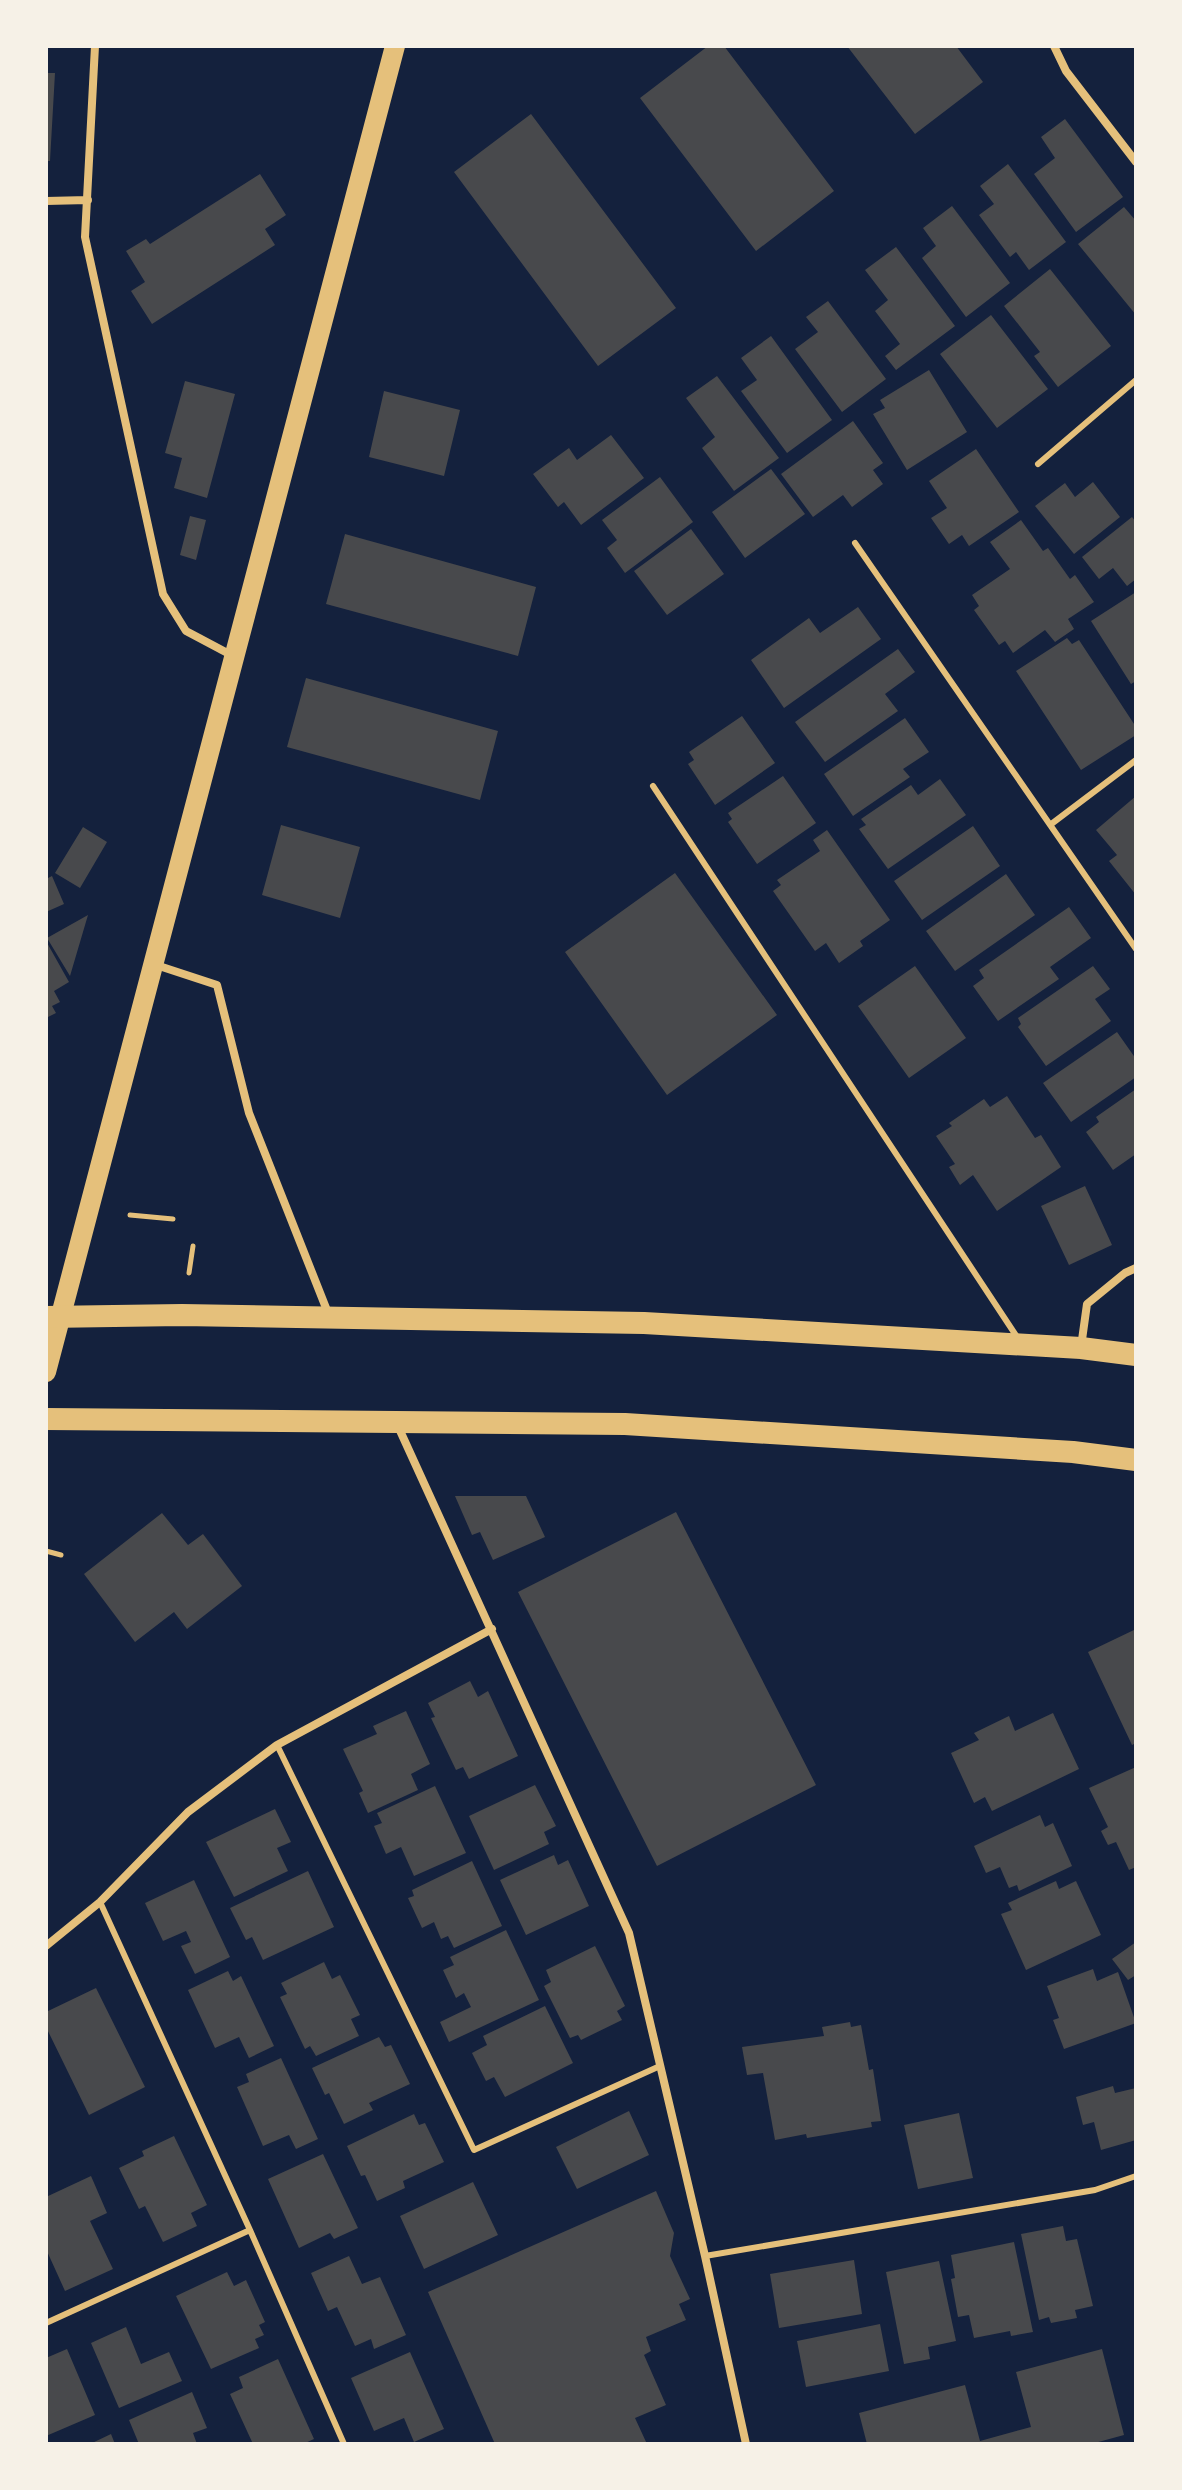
<svg xmlns="http://www.w3.org/2000/svg" width="1182" height="2490" viewBox="0 0 1182 2490" font-family="Montserrat,sans-serif">
<rect width="100%" height="100%" fill="#14213d"/>
<path fill="#48494c" d="M 708,46 L 724,46 L 834,191 L 756,251 L 640,98 Z
M 847,46 L 956,46 L 983,82 L 915,134 Z
M 46,73 L 55,73 L 50,161 L 46,161 Z
M 531,114 L 676,308 L 598,366 L 454,172 Z
M 1065,119 L 1123,197 L 1076,232 L 1034,174 L 1055,158 L 1041,137 Z
M 1008,164 L 1066,242 L 1029,270 L 1016,252 L 1010,257 L 979,215 L 994,204 L 980,186 Z
M 260,174 L 286,215 L 265,229 L 275,245 L 152,324 L 131,291 L 145,282 L 126,251 L 146,239 L 150,244 Z
M 952,206 L 1010,283 L 966,317 L 922,258 L 936,246 L 923,228 Z
M 1124,207 L 1136,221 L 1136,315 L 1078,244 Z
M 896,247 L 955,326 L 896,370 L 885,356 L 900,344 L 875,311 L 888,300 L 865,270 Z
M 1050,269 L 1111,346 L 1058,387 L 1034,356 L 1040,352 L 1004,306 Z
M 828,301 L 886,379 L 842,412 L 795,349 L 818,332 L 806,317 Z
M 991,315 L 1048,389 L 997,428 L 940,354 Z
M 771,336 L 832,420 L 787,453 L 741,391 L 757,380 L 741,358 Z
M 929,370 L 967,432 L 907,470 L 873,414 L 885,408 L 880,400 Z
M 717,376 L 779,458 L 734,491 L 702,448 L 715,437 L 686,398 Z
M 185,381 L 235,394 L 207,498 L 174,488 L 182,458 L 165,453 Z
M 384,391 L 460,410 L 444,476 L 369,457 Z
M 853,421 L 883,463 L 873,470 L 883,484 L 852,507 L 843,495 L 813,517 L 781,474 Z
M 611,435 L 644,478 L 581,525 L 564,502 L 558,507 L 533,474 L 569,448 L 577,460 Z
M 976,449 L 1019,512 L 969,546 L 962,535 L 949,544 L 931,518 L 947,508 L 929,481 Z
M 771,469 L 805,514 L 745,558 L 712,512 Z
M 660,477 L 693,522 L 625,573 L 607,548 L 617,540 L 602,520 Z
M 1093,482 L 1120,517 L 1074,554 L 1035,506 L 1065,483 L 1075,497 Z
M 190,516 L 206,520 L 196,560 L 180,555 Z
M 1132,517 L 1136,522 L 1136,579 L 1127,586 L 1113,568 L 1099,579 L 1082,557 Z
M 1021,520 L 1043,551 L 1048,548 L 1070,579 L 1075,575 L 1094,602 L 1068,619 L 1074,629 L 1055,642 L 1045,630 L 1013,653 L 1005,641 L 999,645 L 974,610 L 979,606 L 972,595 L 1010,569 L 990,542 Z
M 691,529 L 724,574 L 667,615 L 634,571 Z
M 345,534 L 536,587 L 518,656 L 326,604 Z
M 1136,592 L 1136,681 L 1131,684 L 1091,621 Z
M 858,607 L 881,639 L 784,708 L 751,660 L 809,618 L 820,633 Z
M 1067,638 L 1072,644 L 1079,640 L 1136,727 L 1136,735 L 1081,770 L 1016,671 Z
M 898,649 L 915,672 L 885,694 L 898,711 L 825,762 L 795,722 Z
M 306,678 L 498,731 L 480,800 L 287,747 Z
M 742,716 L 775,763 L 715,805 L 688,764 L 694,760 L 689,752 Z
M 905,718 L 929,752 L 903,769 L 910,777 L 853,816 L 824,774 Z
M 783,776 L 816,823 L 757,864 L 728,822 L 732,819 L 728,813 Z
M 940,779 L 966,815 L 888,869 L 859,829 L 866,825 L 861,819 L 911,785 L 918,795 Z
M 1136,796 L 1136,895 L 1109,861 L 1117,855 L 1096,830 Z
M 281,825 L 360,847 L 340,918 L 262,895 Z
M 973,826 L 1000,866 L 922,920 L 894,881 Z
M 83,827 L 107,842 L 80,888 L 55,873 Z
M 827,830 L 890,920 L 860,941 L 863,946 L 839,963 L 826,943 L 815,951 L 773,891 L 781,885 L 777,880 L 820,851 L 813,840 Z
M 675,873 L 777,1015 L 667,1095 L 565,952 Z
M 1006,874 L 1035,915 L 955,971 L 926,931 Z
M 52,876 L 64,904 L 46,912 L 46,879 Z
M 1069,907 L 1091,938 L 1050,967 L 1059,979 L 998,1021 L 973,986 L 984,978 L 979,970 Z
M 88,915 L 70,976 L 47,938 Z
M 46,941 L 69,982 L 54,991 L 60,1002 L 52,1006 L 56,1013 L 46,1018 Z
M 915,966 L 966,1038 L 909,1078 L 858,1006 Z
M 1093,966 L 1110,989 L 1095,999 L 1111,1021 L 1046,1066 L 1018,1027 L 1021,1024 L 1018,1018 Z
M 1117,1032 L 1136,1059 L 1136,1077 L 1071,1122 L 1043,1083 Z
M 1136,1089 L 1136,1154 L 1113,1170 L 1086,1132 L 1099,1122 L 1096,1117 Z
M 1007,1096 L 1035,1138 L 1041,1135 L 1061,1167 L 997,1211 L 973,1175 L 960,1185 L 949,1167 L 955,1164 L 936,1136 L 952,1126 L 949,1123 L 984,1099 L 990,1107 Z
M 1085,1186 L 1112,1245 L 1069,1265 L 1041,1206 Z
M 455,1496 L 526,1496 L 545,1537 L 493,1560 L 480,1532 L 472,1535 Z
M 676,1512 L 816,1785 L 657,1866 L 518,1592 Z
M 162,1513 L 188,1545 L 203,1534 L 242,1586 L 187,1629 L 174,1612 L 135,1642 L 84,1574 Z
M 1136,1629 L 1136,1743 L 1132,1745 L 1088,1652 Z
M 470,1681 L 478,1697 L 488,1691 L 518,1756 L 469,1779 L 463,1767 L 456,1770 L 431,1718 L 435,1717 L 428,1703 Z
M 406,1711 L 430,1764 L 411,1774 L 418,1790 L 368,1813 L 359,1793 L 363,1791 L 343,1749 L 377,1734 L 373,1726 Z
M 1053,1713 L 1079,1769 L 992,1811 L 985,1797 L 974,1803 L 951,1753 L 979,1740 L 974,1733 L 1009,1716 L 1015,1731 Z
M 1136,1767 L 1136,1867 L 1129,1870 L 1116,1842 L 1108,1845 L 1101,1831 L 1108,1827 L 1089,1788 Z
M 535,1785 L 556,1826 L 544,1832 L 549,1844 L 494,1870 L 469,1816 Z
M 435,1786 L 466,1853 L 414,1876 L 401,1847 L 386,1854 L 374,1826 L 382,1823 L 377,1813 Z
M 275,1809 L 291,1842 L 277,1848 L 288,1871 L 234,1897 L 206,1842 Z
M 1040,1815 L 1045,1827 L 1053,1823 L 1072,1866 L 1019,1891 L 1017,1885 L 1009,1888 L 1000,1867 L 986,1873 L 974,1846 Z
M 554,1855 L 558,1865 L 568,1860 L 589,1906 L 526,1935 L 500,1880 Z
M 472,1861 L 502,1926 L 454,1948 L 448,1936 L 441,1939 L 434,1922 L 422,1928 L 408,1898 L 414,1896 L 412,1890 Z
M 308,1871 L 334,1927 L 263,1960 L 252,1937 L 246,1940 L 230,1908 Z
M 194,1880 L 230,1957 L 195,1974 L 181,1946 L 191,1942 L 186,1931 L 163,1941 L 145,1903 Z
M 1056,1881 L 1059,1889 L 1076,1881 L 1101,1935 L 1026,1970 L 1001,1914 L 1012,1910 L 1008,1903 Z
M 506,1930 L 539,2000 L 449,2042 L 440,2022 L 471,2007 L 464,1993 L 456,1998 L 443,1970 L 454,1965 L 450,1957 Z
M 1136,1942 L 1136,1975 L 1128,1980 L 1112,1959 Z
M 595,1946 L 625,2006 L 617,2011 L 622,2020 L 581,2040 L 578,2035 L 570,2038 L 544,1986 L 551,1982 L 546,1970 Z
M 324,1962 L 332,1979 L 340,1975 L 360,2015 L 351,2019 L 359,2036 L 316,2056 L 310,2046 L 305,2049 L 280,1997 L 287,1994 L 281,1983 Z
M 1093,1969 L 1097,1981 L 1118,1972 L 1136,2023 L 1064,2049 L 1053,2020 L 1059,2018 L 1047,1986 Z
M 228,1971 L 233,1981 L 241,1976 L 274,2046 L 249,2058 L 239,2037 L 215,2048 L 188,1990 Z
M 96,1988 L 145,2087 L 89,2115 L 46,2027 L 46,2012 Z
M 545,2006 L 573,2063 L 505,2097 L 494,2077 L 486,2081 L 472,2053 L 487,2045 L 483,2036 Z
M 850,2022 L 851,2027 L 861,2025 L 869,2070 L 873,2069 L 881,2121 L 871,2122 L 872,2127 L 807,2138 L 806,2134 L 775,2140 L 763,2073 L 747,2075 L 742,2047 L 824,2036 L 822,2027 Z
M 379,2037 L 385,2047 L 391,2045 L 410,2084 L 369,2103 L 373,2110 L 344,2124 L 329,2093 L 325,2095 L 312,2068 Z
M 281,2058 L 318,2139 L 296,2149 L 289,2135 L 263,2146 L 237,2087 L 249,2082 L 246,2074 Z
M 1113,2086 L 1115,2093 L 1136,2088 L 1136,2140 L 1101,2150 L 1094,2122 L 1083,2125 L 1076,2097 Z
M 629,2111 L 649,2155 L 577,2189 L 556,2147 Z
M 959,2113 L 973,2178 L 918,2189 L 904,2125 Z
M 414,2114 L 419,2125 L 425,2123 L 444,2162 L 403,2181 L 405,2188 L 377,2201 L 365,2175 L 361,2176 L 347,2146 Z
M 174,2136 L 207,2205 L 191,2213 L 197,2226 L 163,2242 L 145,2206 L 139,2209 L 119,2168 L 144,2156 L 142,2151 Z
M 323,2154 L 358,2228 L 334,2239 L 330,2233 L 299,2248 L 268,2179 Z
M 91,2176 L 107,2213 L 90,2221 L 113,2269 L 65,2291 L 46,2249 L 46,2197 Z
M 473,2182 L 498,2235 L 424,2269 L 400,2216 Z
M 656,2191 L 674,2233 L 670,2256 L 690,2299 L 679,2304 L 686,2320 L 646,2337 L 651,2351 L 644,2355 L 666,2405 L 635,2418 L 647,2444 L 495,2444 L 428,2292 Z
M 1063,2226 L 1066,2241 L 1077,2239 L 1093,2306 L 1075,2310 L 1077,2318 L 1051,2323 L 1049,2317 L 1039,2320 L 1021,2234 Z
M 1014,2242 L 1033,2332 L 1011,2336 L 1010,2331 L 974,2338 L 969,2315 L 958,2317 L 951,2279 L 955,2278 L 951,2255 Z
M 349,2256 L 362,2284 L 380,2277 L 406,2335 L 374,2349 L 371,2339 L 355,2346 L 337,2307 L 328,2311 L 311,2273 Z
M 854,2260 L 862,2314 L 779,2328 L 770,2274 Z
M 939,2261 L 956,2341 L 928,2347 L 930,2359 L 904,2364 L 886,2272 Z
M 227,2272 L 234,2286 L 246,2280 L 265,2322 L 259,2325 L 264,2335 L 255,2339 L 259,2348 L 211,2369 L 176,2296 Z
M 880,2324 L 889,2371 L 806,2387 L 797,2341 Z
M 126,2327 L 141,2364 L 169,2352 L 182,2381 L 119,2408 L 91,2343 Z
M 67,2349 L 95,2415 L 46,2436 L 46,2358 Z
M 1102,2349 L 1124,2435 L 1091,2444 L 867,2444 L 859,2413 L 965,2385 L 980,2441 L 1031,2427 L 1016,2372 Z
M 410,2352 L 444,2429 L 414,2442 L 404,2418 L 374,2431 L 351,2378 Z
M 278,2359 L 314,2439 L 303,2444 L 253,2444 L 230,2394 L 243,2388 L 239,2377 Z
M 192,2392 L 207,2428 L 193,2433 L 197,2444 L 139,2444 L 129,2420 Z
M 111,2434 L 115,2444 L 90,2444 Z"/>
<g fill="none" stroke-linecap="round" stroke-linejoin="round">
<path stroke="#e5c07b" stroke-width="5" d="M 130,1215 L 173,1219
M 189,1273 L 193,1246
M 46,1551 L 61,1555"/>
<path stroke="#e5c07b" stroke-width="6" d="M 1038,464 L 1136,380
M 855,543 L 1136,949
M 653,786 L 1019,1340
M 1050,825 L 1136,760
M 277,1745 L 474,2150 L 660,2066
M 100,1902 L 250,2230 L 344,2444
M 705,2256 L 1095,2190 L 1136,2176
M 46,2323 L 250,2230"/>
<path stroke="#e5c07b" stroke-width="8" d="M 95,46 L 85,237 L 163,594 L 186,631 L 235,657
M 1054,46 L 1066,71 L 1136,162
M 46,201 L 88,200
M 153,964 L 217,985 L 249,1113 L 328,1313
M 1081,1347 L 1087,1304 L 1125,1273 L 1136,1268
M 397,1424 L 629,1933 L 705,2256 L 746,2444
M 46,1946 L 100,1902 L 188,1812 L 277,1745 L 492,1629"/>
<path stroke="#e5c07b" stroke-width="20" d="M 46,1372 L 395,46"/>
<path stroke="#e5c07b" stroke-width="22" d="M 46,1317 L 182,1315 L 644,1323 L 1081,1348 L 1136,1355
M 46,1419 L 625,1424 L 1073,1452 L 1136,1460"/>
</g>
<rect width="1182" height="2490" fill="none" stroke="#f6f1e7" stroke-width="96"/>
</svg>
